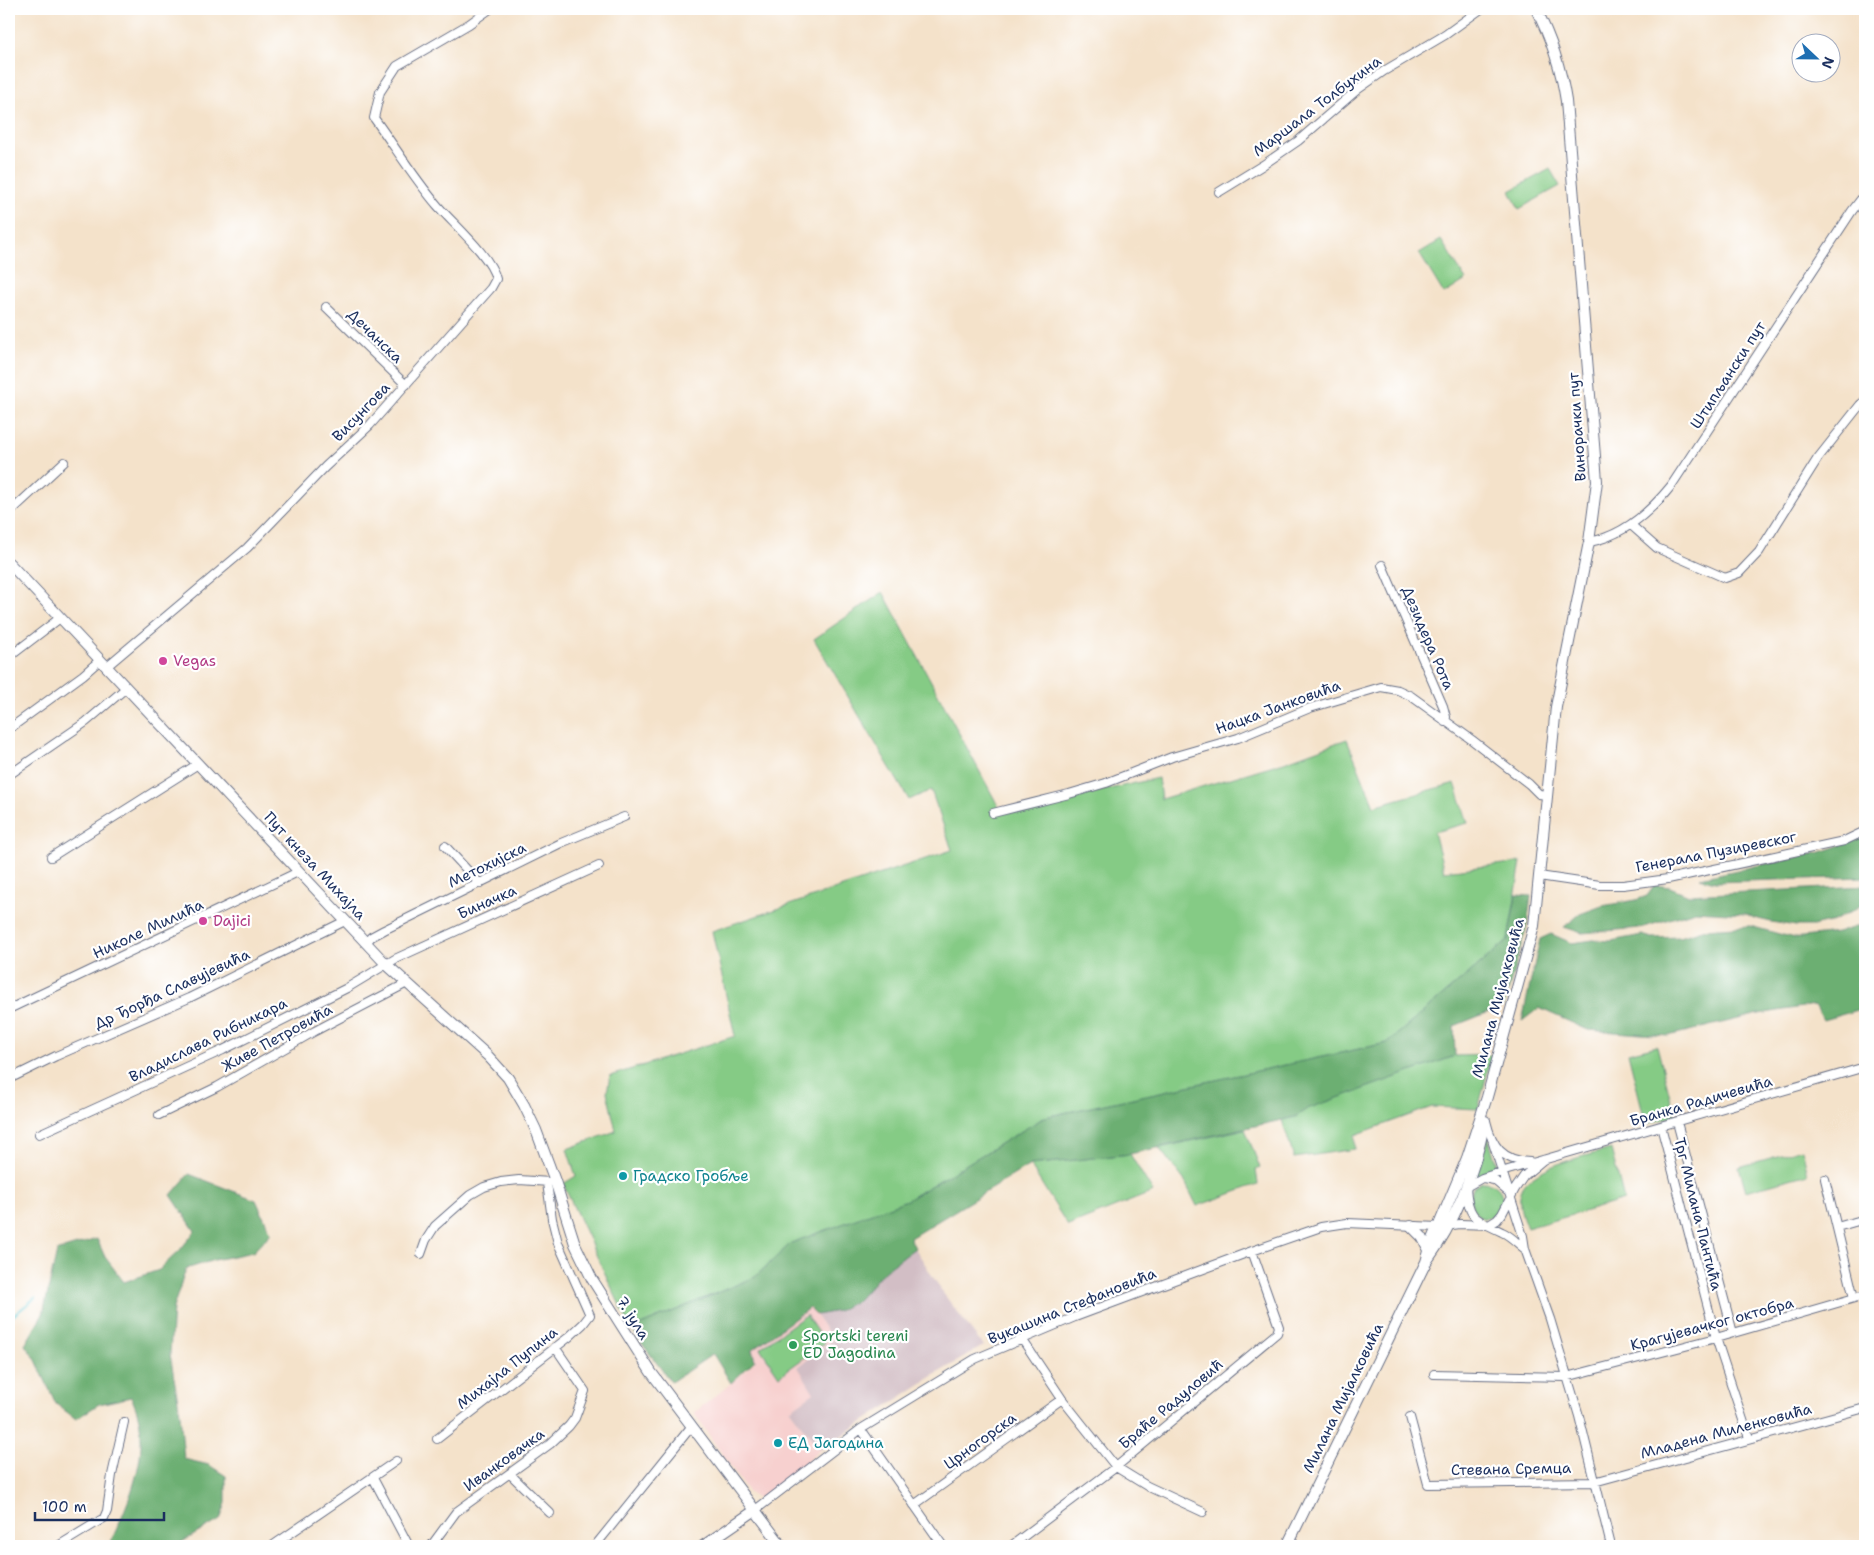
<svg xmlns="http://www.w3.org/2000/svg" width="1874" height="1555" viewBox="0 0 1874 1555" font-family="'Shantell Sans',sans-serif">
<rect width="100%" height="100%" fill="#fff"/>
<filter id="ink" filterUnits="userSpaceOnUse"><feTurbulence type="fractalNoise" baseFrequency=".02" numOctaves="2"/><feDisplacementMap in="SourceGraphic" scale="10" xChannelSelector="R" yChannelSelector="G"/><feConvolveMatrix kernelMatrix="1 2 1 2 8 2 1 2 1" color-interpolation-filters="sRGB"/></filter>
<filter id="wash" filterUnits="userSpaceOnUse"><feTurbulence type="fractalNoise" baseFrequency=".0096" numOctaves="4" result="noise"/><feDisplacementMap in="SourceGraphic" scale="20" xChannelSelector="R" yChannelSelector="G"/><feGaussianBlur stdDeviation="1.12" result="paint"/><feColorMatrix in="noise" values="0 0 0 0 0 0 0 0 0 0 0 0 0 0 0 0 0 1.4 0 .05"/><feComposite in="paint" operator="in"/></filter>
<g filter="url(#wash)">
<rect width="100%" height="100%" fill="#f4e2ca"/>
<path fill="#f7d0cf" d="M 809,1308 L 816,1315 L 833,1340 L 798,1367 L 815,1393 L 790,1410 L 820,1450 L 763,1498 L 756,1497 L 749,1493 L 694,1413 L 740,1376 L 755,1361 L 752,1350 Z"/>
<path fill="#d2bec5" d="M 915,1248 L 943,1293 L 983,1346 L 936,1374 L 820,1450 L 790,1410 L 814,1393 L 798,1367 L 833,1340 L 816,1315 L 838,1311 L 858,1300 L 885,1270 Z"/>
<path fill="#85cb85" stroke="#507d72" d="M 1550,169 L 1560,186 L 1519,209 L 1510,191 Z
M 1441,240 L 1466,280 L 1444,294 L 1419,253 Z
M 883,592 L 1002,813 L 1158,778 L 1161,799 L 1284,762 L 1347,739 L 1374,806 L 1455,783 L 1468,823 L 1434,832 L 1444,871 L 1521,862 L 1508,940 L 1387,1043 L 1045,1117 L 907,1200 L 792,1243 L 755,1277 L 631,1329 L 563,1184 L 576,1176 L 567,1149 L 616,1131 L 607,1092 L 610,1076 L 735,1036 L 712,931 L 952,850 L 931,790 L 909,800 L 814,639 Z
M 1657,1046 L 1675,1116 L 1646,1124 L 1628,1053 Z
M 1492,1055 L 1478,1109 L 1432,1107 L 1355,1135 L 1355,1149 L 1294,1158 L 1282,1120 L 1295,1117 L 1306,1109 L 1455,1056 Z
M 1245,1129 L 1260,1168 L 1256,1170 L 1258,1184 L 1197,1206 L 1184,1180 L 1159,1148 Z
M 1488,1136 L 1498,1170 L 1475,1178 L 1487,1141 Z
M 1611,1149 L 1624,1200 L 1527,1228 C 1522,1216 1516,1200 1523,1187 C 1536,1165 1587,1156 1611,1149 Z
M 1802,1149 L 1808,1174 L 1746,1191 L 1739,1167 Z
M 1130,1154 L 1153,1192 L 1068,1226 L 1030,1165 Z
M 1482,1182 C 1510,1181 1509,1221 1482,1218 C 1470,1211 1469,1200 1473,1187 Z
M 806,1315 L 825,1343 L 779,1376 L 760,1348 Z"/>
<path fill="#6caf72" stroke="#446f68" d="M 1865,837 L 1865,877 L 1715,882 L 1700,878 L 1821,852 Z
M 1655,885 L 1670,887 L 1689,895 L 1865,886 L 1865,903 L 1834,921 L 1813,926 L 1796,926 L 1771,922 L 1754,918 L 1746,914 L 1695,911 L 1641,928 L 1582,933 L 1564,927 L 1580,914 L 1602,906 L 1636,900 L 1647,896 Z
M 1516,895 L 1531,896 L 1527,925 L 1504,1006 L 1454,1026 L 1455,1056 L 1307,1109 L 1295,1117 L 1130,1154 L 1030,1165 L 910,1238 L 915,1248 L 885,1270 L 858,1300 L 838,1311 L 816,1315 L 809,1308 L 752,1350 L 755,1360 L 731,1383 L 713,1354 L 671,1382 L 631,1329 L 755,1277 L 791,1243 L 907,1200 L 1045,1117 L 1387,1043 L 1508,940 Z
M 1865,919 L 1865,1008 L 1823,1020 L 1815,1005 L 1759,1014 L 1668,1036 L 1588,1030 L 1539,1008 L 1522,1021 L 1540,939 L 1551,934 L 1572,943 L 1593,940 L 1611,941 L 1642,935 L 1652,938 L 1680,937 L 1706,929 L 1750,926 L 1794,938 L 1837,933 L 1858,926 Z
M 189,1174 L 256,1200 L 271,1233 L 253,1252 L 214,1260 L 186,1269 L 173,1308 L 170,1354 L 180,1413 L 184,1459 L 209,1465 L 226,1476 L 226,1503 L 220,1520 L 175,1546 L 109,1546 C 129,1501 156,1446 131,1397 L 99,1404 L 76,1419 L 56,1404 L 35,1358 L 25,1345 L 43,1314 L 57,1251 L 97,1239 L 105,1257 L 124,1282 L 159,1270 L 180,1250 L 195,1231 L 171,1195 Z"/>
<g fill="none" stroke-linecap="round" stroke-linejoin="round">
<path stroke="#56c3ce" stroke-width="2.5" d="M 9,1319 L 35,1298"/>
</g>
</g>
<g filter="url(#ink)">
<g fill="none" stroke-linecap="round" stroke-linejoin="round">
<g stroke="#676e84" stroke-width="10">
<path id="street" d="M 1219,192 L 1263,165 L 1298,141 L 1357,90 L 1384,71 L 1445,35 L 1481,9
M 326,307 L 406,385
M 9,513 L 64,462
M 1631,525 L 1657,548 L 1725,578 L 1739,573 L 1759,552 L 1818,458 L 1860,405 L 1865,401
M 1589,542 C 1623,536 1650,512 1671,486 L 1852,211 L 1865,194
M 1382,565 L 1443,706 L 1446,717 L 1445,722
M 9,657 L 60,618
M 106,667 L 247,548 L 325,467 L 370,425 L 491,288 L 496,279 C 491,256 453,224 437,205 C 414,178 395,147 374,118 L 380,92 L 397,66 L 469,24 L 490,9
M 9,729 L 83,675 L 100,660
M 9,775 L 86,722 L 126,688
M 993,813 L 1069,794 L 1106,783 L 1172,757 L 1238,738 L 1310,708 L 1381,687 L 1398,690 L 1411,696 L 1472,740 L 1529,784 L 1539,794 L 1547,795
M 445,846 L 480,884
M 51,857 L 198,764
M 1539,876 L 1600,885 L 1623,885 L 1668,879 L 1844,841 L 1865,831
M 366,943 L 371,937 L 384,930 L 561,843 L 624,817
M 9,1009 L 298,872
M 9,1079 L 56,1056 L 189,998 L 345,921
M 159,1115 L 217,1087 L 315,1031 L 407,983
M 1486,1121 C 1492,1146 1502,1161 1530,1162
M 1677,1122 L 1733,1333
M 1661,1126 L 1716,1338 L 1749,1438
M 39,1134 L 223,1050 L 347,988 L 395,959 L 599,866
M 1493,1143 L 1523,1236 L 1525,1249 L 1550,1319 L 1579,1416 L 1611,1546
M 1483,1178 L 1494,1180 L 1507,1191
M 1825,1179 L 1854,1298
M 1837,1227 L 1865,1219
M 1525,1249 C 1517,1243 1511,1236 1502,1232 C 1476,1219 1468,1220 1466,1187 L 1482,1178 L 1501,1172 L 1865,1067
M 421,1254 L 426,1240 L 435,1226 L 470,1195 L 484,1187 L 501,1182 L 519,1180 L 550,1182
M 1022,1339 L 1062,1399 L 1116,1467 L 1147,1486 L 1203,1512
M 1434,1374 L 1566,1377 L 1716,1338 L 1865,1295
M 1410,1417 L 1428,1484 L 1594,1482 L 1865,1408
M 861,1429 L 943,1546
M 437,1439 L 569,1337 L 583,1324 L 590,1315 L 558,1243 L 552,1219 L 547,1183
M 510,1474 L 550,1513
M 373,1478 L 409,1546
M 914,1505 L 1062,1399
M 754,1511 L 861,1429 L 975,1359 L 1075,1317 L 1252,1251 L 1321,1227 L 1347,1223 L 1438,1227 L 1460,1224 L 1489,1225 L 1497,1220 L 1502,1214 L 1515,1189 L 1524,1176 L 1543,1160
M 58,1546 L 104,1518 L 107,1511 L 112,1475 L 124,1422
M 272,1546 L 396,1461
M 431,1546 L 456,1512 L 550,1444 L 569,1426 L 575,1418 L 585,1391 L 555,1347
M 500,1546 L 501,1545
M 595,1546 L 691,1427
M 1011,1546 L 1116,1467 L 1277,1333 L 1279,1327 L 1252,1251"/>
</g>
<g stroke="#676e84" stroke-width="12">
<path id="secondary" d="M 9,563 L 386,964 L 488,1056 L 508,1078 L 524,1105 L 536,1130 L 555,1181 L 575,1244 L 592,1279 L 651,1372 L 782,1546
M 1411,1226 L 1422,1237 L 1429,1250
M 1426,1262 L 1431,1244 L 1467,1158 L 1487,1097 L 1534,926 L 1556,707 L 1589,542 L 1597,481 L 1566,101 C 1561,68 1551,38 1536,9
M 703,1546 L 754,1511
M 1287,1546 L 1426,1262 C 1456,1221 1475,1170 1485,1121"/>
</g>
<use href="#street" stroke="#fff" stroke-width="8"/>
<use href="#secondary" stroke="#fff" stroke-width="10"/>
</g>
</g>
<g fill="#d1479c" stroke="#fff" stroke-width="2">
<circle cx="163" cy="661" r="5"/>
<circle cx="203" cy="921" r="5"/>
</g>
<g fill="#0f9aa8" stroke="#fff" stroke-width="2">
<circle cx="623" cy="1176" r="5"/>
<circle cx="778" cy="1443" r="5"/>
</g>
<circle fill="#2e9e5b" stroke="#fff" stroke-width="2" cx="793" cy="1345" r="5"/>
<g text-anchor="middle" stroke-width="4.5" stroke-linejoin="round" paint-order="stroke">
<g font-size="15" fill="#1b2f5e" stroke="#fff">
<text transform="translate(1317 106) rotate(-37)" y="5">Маршала Толбухина</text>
<text transform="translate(375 336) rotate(44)" y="5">Дечанска</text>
<text transform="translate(1728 375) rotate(-57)" y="5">Штипљански пут</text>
<text transform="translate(361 412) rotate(-46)" y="5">Висунгова</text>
<text transform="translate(1577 427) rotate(-94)" y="5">Винорачки пут</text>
<text transform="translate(1428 638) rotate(67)" y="5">Дезидера Рота</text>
<text transform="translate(1278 707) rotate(-20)" y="5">Нацка Јанковића</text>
<text transform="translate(1716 852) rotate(-11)" y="5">Генерала Пузиревског</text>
<text transform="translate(487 865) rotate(-26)" y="5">Метохијска</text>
<text transform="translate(315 866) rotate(47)" y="5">Пут кнеза Михајла</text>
<text transform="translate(487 902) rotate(-24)" y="5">Биначка</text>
<text transform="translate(148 929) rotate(-25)" y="5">Николе Милића</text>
<text transform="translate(172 989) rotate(-25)" y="5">Др Ђорђа Славујевића</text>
<text transform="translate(1498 998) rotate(-75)" y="5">Милана Мијалковића</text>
<text transform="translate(277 1038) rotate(-29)" y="5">Живе Петровића</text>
<text transform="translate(208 1040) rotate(-26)" y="5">Владислава Рибникара</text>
<text transform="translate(1701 1101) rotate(-16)" y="5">Бранка Радичевића</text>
<text transform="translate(1698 1214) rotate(76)" y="5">Трг Милана Пантића</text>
<text transform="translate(1072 1306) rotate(-22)" y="5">Вукашина Стефановића</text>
<text transform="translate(633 1318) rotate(58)" y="5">7. јула</text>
<text transform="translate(1712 1324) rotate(-15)" y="5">Крагујевачког октобра</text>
<text transform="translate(507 1368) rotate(-38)" y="5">Михајла Пупина</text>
<text transform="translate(1343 1398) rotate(-64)" y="5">Милана Мијалковића</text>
<text transform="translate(1171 1404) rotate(-40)" y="5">Браће Радуловић</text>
<text transform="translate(1726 1431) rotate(-15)" y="5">Младена Миленковића</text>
<text transform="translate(980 1441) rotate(-36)" y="5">Црногорска</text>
<text transform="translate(504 1460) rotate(-36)" y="5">Иванковачка</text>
<text transform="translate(1511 1469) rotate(-1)" y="5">Стевана Сремца</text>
</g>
<g font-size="15" fill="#b23c85" stroke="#fff" text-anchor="start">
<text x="173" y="666">Vegas</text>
<text x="213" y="926">Dajici</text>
</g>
<g font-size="15" fill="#0d838f" stroke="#fff" text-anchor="start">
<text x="633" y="1181">Градско Гробље</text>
<text x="788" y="1448">ЕД Јагодина</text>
</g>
<g font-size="15" fill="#27864d" stroke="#fff" text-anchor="start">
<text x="803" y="1341">Sportski tereni<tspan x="803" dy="17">ED Jagodina</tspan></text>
</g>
</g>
<rect width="1874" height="1555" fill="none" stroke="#fff" stroke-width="30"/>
<g transform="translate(1816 58) rotate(112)"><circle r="24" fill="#ffffff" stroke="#a4acbf"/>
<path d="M0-4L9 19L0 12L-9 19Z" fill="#1f6fb2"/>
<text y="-8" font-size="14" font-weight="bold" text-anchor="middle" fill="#1b2f5e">N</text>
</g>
<path d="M35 1512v8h129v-8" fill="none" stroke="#1b2f5e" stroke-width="2.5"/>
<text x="42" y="1512" font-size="15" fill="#1b2f5e" stroke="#ffffff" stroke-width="4" paint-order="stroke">100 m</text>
</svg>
